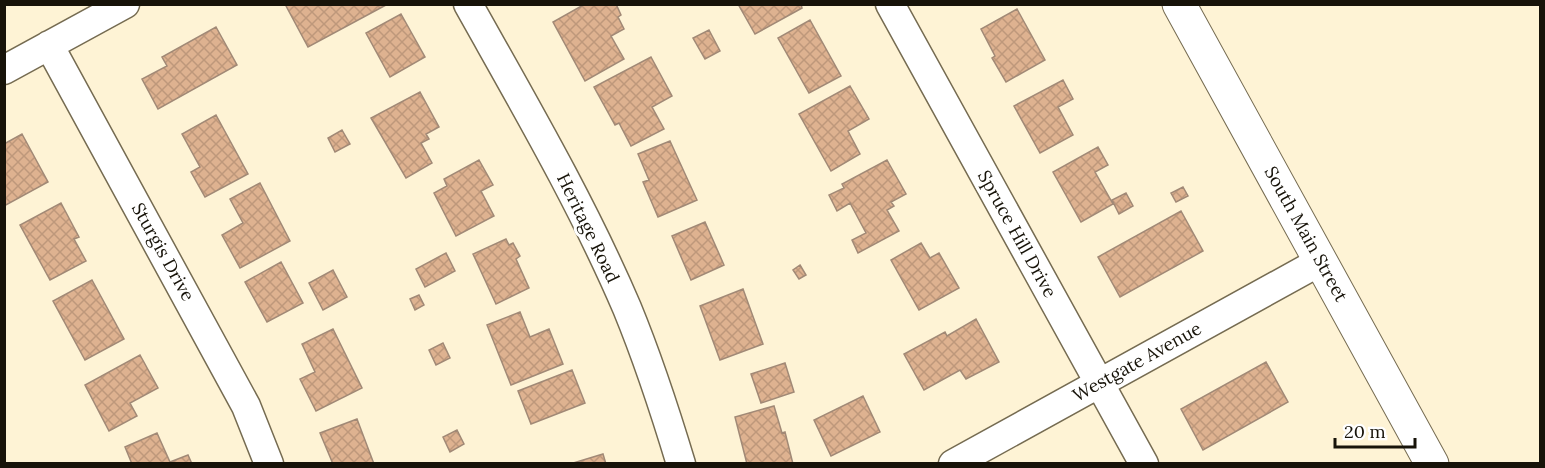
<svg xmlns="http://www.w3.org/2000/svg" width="1545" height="468" viewBox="0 0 1545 468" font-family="Lora,serif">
<defs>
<pattern id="building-cross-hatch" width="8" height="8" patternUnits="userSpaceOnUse" patternTransform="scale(1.5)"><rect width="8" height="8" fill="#deb290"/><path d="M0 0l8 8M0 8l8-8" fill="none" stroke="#be987b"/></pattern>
</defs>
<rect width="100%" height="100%" fill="#fef3d5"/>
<path fill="url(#building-cross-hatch)" stroke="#a18976" stroke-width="1.5" d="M 285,4 L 386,4 L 386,5 L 308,47 Z
M 585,4 L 616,4 L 621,15 L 618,17 L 624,29 L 611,36 L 624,59 L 585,81 L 553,22 Z
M 738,4 L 801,4 L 802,8 L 755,34 Z
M 1017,9 L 1045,60 L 1006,82 L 992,58 L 995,56 L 981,29 Z
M 401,14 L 425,57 L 390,77 L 366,33 Z
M 810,20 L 841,76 L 809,93 L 778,38 Z
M 216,27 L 237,65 L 158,109 L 142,79 L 167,66 L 162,57 Z
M 709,30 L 720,51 L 705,59 L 693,38 Z
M 651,57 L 672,96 L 652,107 L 664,129 L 631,146 L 619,123 L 615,125 L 594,87 Z
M 1063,80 L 1073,99 L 1058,107 L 1073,135 L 1040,153 L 1014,106 Z
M 850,86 L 869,119 L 848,131 L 860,154 L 831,171 L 799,114 Z
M 420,92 L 439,127 L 426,134 L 429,139 L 421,143 L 432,163 L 406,178 L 371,118 Z
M 216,115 L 248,174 L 205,197 L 191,172 L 200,167 L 182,134 Z
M 342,130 L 350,144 L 335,152 L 328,138 Z
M 22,134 L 48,182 L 4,206 L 4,144 Z
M 670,141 L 697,200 L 658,217 L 643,182 L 649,180 L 638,154 Z
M 1098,147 L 1108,165 L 1095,172 L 1113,204 L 1081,222 L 1053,172 Z
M 479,160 L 493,185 L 481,191 L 494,216 L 456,236 L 434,193 L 447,186 L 444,179 Z
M 887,160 L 906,194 L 891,202 L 894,206 L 887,210 L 899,231 L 858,253 L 852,240 L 866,233 L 850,203 L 837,211 L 829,195 L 844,188 L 842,184 Z
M 260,183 L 290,241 L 240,268 L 222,235 L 243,223 L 230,199 Z
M 1183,187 L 1188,196 L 1176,202 L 1171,193 Z
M 1126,193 L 1133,206 L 1119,214 L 1112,200 Z
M 61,203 L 79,237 L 74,239 L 86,261 L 50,280 L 20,225 Z
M 1181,211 L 1203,251 L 1120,297 L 1098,257 Z
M 705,222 L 724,265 L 691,280 L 672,236 Z
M 506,239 L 509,245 L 513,243 L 520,256 L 516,259 L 529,288 L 496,304 L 473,254 Z
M 921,243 L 930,258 L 939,253 L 959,288 L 919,310 L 891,260 Z
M 446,253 L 455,271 L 425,287 L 416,269 Z
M 281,262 L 303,303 L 267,322 L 245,282 Z
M 800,265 L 806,275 L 799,279 L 793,270 Z
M 333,270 L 347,297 L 323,310 L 309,283 Z
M 92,280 L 124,339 L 85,360 L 53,301 Z
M 743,289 L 763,344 L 720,360 L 700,306 Z
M 419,295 L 424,305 L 415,310 L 410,299 Z
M 520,312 L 530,337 L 549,329 L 563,364 L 511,385 L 487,325 Z
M 976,319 L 999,362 L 966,379 L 960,370 L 924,390 L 904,354 L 945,332 L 947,336 Z
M 333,329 L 362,388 L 316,411 L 300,379 L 315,372 L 302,344 Z
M 443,343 L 450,358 L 436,365 L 429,350 Z
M 140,355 L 158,388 L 130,403 L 137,416 L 109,431 L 85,385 Z
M 1266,362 L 1288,402 L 1203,450 L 1181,409 Z
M 785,363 L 794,392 L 761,403 L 751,374 Z
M 572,370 L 585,403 L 531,424 L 518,391 Z
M 863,396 L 880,432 L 831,456 L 814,420 Z
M 774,406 L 782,433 L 785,432 L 793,464 L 747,464 L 735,417 Z
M 357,419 L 374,464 L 333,464 L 320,433 Z
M 457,430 L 464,444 L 450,452 L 443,437 Z
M 157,433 L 170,462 L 188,455 L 192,464 L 132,464 L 125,447 Z
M 603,454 L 606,464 L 573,464 L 573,463 Z"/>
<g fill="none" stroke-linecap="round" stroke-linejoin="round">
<g stroke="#756b51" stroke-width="31">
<path id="minor" d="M 468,4 C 524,104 582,203 627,308 C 648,359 665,411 681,464
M 890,4 L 1144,464
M 49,45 L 246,406 L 269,464
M 4,70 L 125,4
M 953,464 L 1321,261"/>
</g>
<g stroke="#756b51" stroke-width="35">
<path id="tertiary" d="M 1179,4 L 1432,464"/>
</g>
<use href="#minor" stroke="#fff" stroke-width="28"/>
<use href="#tertiary" stroke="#fff" stroke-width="33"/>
</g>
<g text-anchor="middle" stroke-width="6" stroke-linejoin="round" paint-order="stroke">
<g font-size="18" fill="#171309" stroke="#fff">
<text transform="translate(588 228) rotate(64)" y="6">Heritage Road</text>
<text transform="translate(1017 234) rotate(61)" y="6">Spruce Hill Drive</text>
<text transform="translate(1306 234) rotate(61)" y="6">South Main Street</text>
<text transform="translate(163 252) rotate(61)" y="6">Sturgis Drive</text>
<text transform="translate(1137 362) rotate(-29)" y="6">Westgate Avenue</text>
</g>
</g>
<rect width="1545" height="468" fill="none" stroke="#171309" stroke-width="12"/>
<path d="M1335 438v9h80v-9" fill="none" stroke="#171309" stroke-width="3"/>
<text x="1344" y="438" font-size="18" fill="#171309" stroke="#ffffff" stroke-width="4.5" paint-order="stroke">20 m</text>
</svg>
